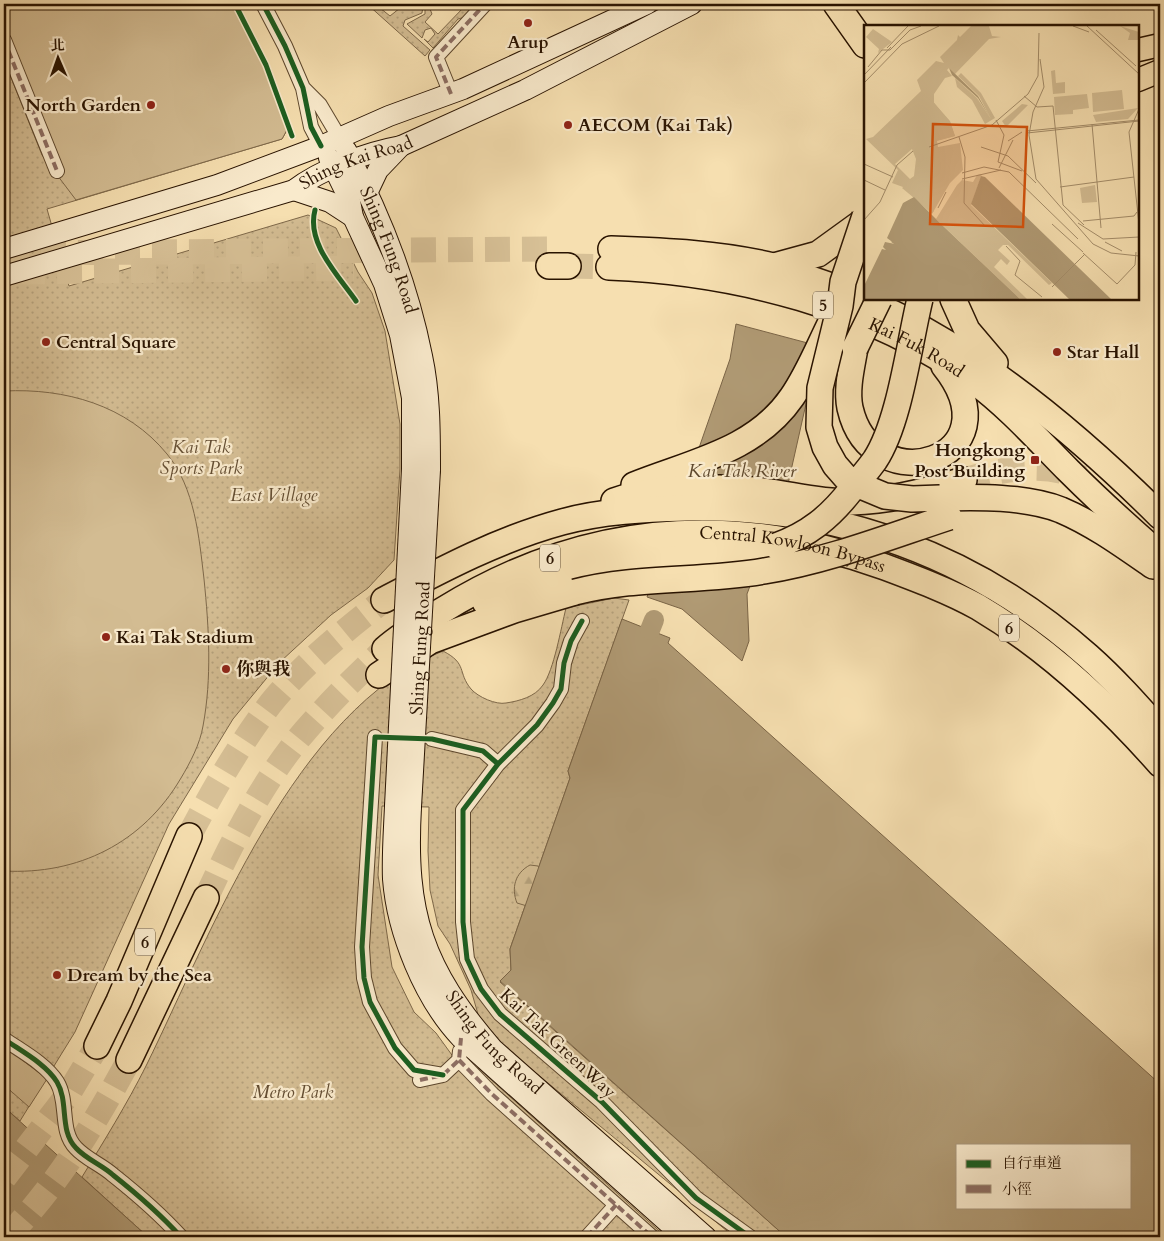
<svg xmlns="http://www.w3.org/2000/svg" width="1164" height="1241" viewBox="0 0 1164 1241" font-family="Cardo,'Noto Serif TC',serif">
<defs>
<pattern id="grass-dots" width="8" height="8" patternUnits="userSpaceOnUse" patternTransform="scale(1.25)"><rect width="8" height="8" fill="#d3bc92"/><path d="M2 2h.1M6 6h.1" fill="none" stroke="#b5a17c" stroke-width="1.8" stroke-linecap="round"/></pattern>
<pattern id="forest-firs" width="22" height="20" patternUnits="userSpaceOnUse" patternTransform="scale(1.25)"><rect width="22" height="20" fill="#d3bc92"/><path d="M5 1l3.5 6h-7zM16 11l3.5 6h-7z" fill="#b5a17c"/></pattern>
</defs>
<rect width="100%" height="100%" fill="#f6dfb0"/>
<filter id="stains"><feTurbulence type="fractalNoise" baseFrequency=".004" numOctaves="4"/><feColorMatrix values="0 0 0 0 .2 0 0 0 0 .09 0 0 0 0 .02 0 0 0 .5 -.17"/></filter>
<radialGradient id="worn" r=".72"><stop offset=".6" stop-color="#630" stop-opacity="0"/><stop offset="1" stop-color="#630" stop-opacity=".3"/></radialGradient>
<path fill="url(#grass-dots)" stroke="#7e6849" d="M 4,4 L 234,4 L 278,96 L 287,130 L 282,139 L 47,209 L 69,286 L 308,215 L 336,228 L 358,272 L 372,293 L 385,331 L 400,424 L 400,469 L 394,560 L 368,588 L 331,615 L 280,662 L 233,719 L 169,824 L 75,1032 L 20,1121 L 4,1107 Z
M 367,4 L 375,4 L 390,16 L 405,4 L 426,4 L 423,6 L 422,13 L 405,20 L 403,26 L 430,50 L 425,56 Z
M 463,4 L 475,4 L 465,17 L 458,19 L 433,48 L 424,39 L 428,42 L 435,34 L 431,28 L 425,30 L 422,38 L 407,24 L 425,14 L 425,7 L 430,5 L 433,7 L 430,9 L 432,14 L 425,22 L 438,34 L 464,7 Z
M 614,598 L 629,600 L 568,771 L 570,778 L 510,949 L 511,970 L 500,982 L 786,1237 L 721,1237 L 727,1231 L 502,1045 L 480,1021 L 471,990 L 450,944 L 438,926 L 430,890 L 428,851 L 429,807 L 382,806 L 378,875 L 392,967 L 414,1012 L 436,1033 L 462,1069 L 466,1067 L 478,1068 L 666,1237 L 148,1237 L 82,1177 C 104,1141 127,1104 146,1066 C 212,932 295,709 443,651 C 468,664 457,672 471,689 C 478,697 496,705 506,703 C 519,701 535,697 543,685 C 554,670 561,628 566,608 Z"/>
<path fill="url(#forest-firs)" stroke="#7e6849" d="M 530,865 L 538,866 L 541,871 L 527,906 L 517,903 C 511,888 515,873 530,865 Z"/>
<path fill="#d3bc92" stroke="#7e6849" d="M 4,4 L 234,4 L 278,96 L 287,130 L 282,139 L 76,200 L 42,155 L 4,60 Z
M 4,391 C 65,388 127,405 167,454 C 195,488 199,537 204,579 C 209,628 212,678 203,726 C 200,744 190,763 181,778 C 143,843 78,875 4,871 Z
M 4,1046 L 47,1079 L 29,1107 L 4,1085 Z"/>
<path fill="#b09a74" stroke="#7a6446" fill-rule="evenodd" d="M 736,324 L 819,346 L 788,484 L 747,594 L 749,641 L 742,661 L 682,609 L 647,597 L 730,359 Z
M 622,619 L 670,638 L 668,643 L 1160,1084 L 1160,1237 L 786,1237 L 500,981 L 511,970 L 510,949 L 570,778 L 568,771 ZM 958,1145 L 1130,1145 L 1130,1207 L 958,1207 Z
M 4,1107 L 148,1237 L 4,1237 Z"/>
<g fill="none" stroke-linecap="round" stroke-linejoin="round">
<path stroke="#b09a74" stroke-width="20" d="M 650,630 L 654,620"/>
<path stroke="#d7c096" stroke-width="14" stroke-dasharray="14 7" stroke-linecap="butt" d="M 375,737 L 406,737"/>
<path stroke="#d7c096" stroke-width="25" stroke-dasharray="25 12" stroke-linecap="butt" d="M 4,253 L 554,249
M 568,266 L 609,267
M 20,272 L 354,268
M 964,480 C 1002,469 1044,461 1082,478
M 189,836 C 213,790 239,745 271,703 C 303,664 344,631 384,600
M 206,898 C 233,840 263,780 305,731 C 330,702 358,674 385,649
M 4,1178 L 69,1093 L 97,1046
M 7,1237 C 58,1184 94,1125 129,1060"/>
<g stroke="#5c462c" stroke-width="16">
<path id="street" d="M 263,4 L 285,46 L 303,88 L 311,127 L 321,146
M 4,40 L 57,171
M 303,88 L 320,105 L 339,137
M 451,94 L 436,57 L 485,4
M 582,621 L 571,641 L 564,663 L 561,689 L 553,703 L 537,725 L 498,764 L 463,810 L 463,922 L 467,959 L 481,989 L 500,1014 L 602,1102 L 696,1198 L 750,1237
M 375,737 L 362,947 L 364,978 L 370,1002 L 395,1048 L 414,1070 L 443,1075
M 432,739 L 483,751 L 498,764
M 4,1039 C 21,1051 46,1064 57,1082 C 69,1102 59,1131 76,1148 C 86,1159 102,1165 113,1175 C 137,1194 161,1215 181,1237
M 459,1060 L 492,1094 L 652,1237
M 420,1080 L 443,1075 L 459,1060 L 460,1051
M 587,1237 L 616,1205"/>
</g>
<g stroke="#291300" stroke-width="22">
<g id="secondary">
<path id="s1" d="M 346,150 C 380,214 408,285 422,356 C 430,393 430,432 430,470"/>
<path d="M 329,158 L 350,201 L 353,217 L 384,284 L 400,335 L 412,398 L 412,469"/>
<path d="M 294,190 L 330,202 L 353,217"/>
<path d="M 368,191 L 378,170 L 401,146"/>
<path d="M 4,249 L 217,185 L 321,146 L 389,116 L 463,89 L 647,4"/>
<path id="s2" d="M 4,276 L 294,190 C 321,169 368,152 401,146 L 525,90 L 692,4"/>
<path d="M 395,806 C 394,830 392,855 393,879 C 397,932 424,999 461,1038 L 684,1237"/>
<path id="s3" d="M 411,807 C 405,914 423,968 493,1049 L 706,1237"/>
</g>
</g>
<g stroke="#291300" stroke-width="25">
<path id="primary" d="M 1138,50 L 1160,45
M 1138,80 L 1160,71"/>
</g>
<g stroke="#291300" stroke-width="28">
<g id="highway">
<path d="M 836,4 L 865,45"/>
<path d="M 611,249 C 666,251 720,253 773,266 C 783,268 792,273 802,276 C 942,321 1057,414 1160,516"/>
<path d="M 549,266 L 568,266"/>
<path d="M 774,266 L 818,254 L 865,220"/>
<path id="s4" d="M 609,267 C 736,272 871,306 975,382 C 1009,407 1039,441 1069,471 C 1098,500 1129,528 1160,555"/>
<path d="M 855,288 L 865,268"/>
<path d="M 953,299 L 967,330 L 995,363"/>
<path d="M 855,348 C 852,366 846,389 850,408 C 872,505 1019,460 944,366"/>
<path d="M 634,485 C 691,462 755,451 792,397 C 808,374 819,346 831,322"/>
<path d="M 940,498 C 978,497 1025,496 1061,510 C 1094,524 1124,546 1153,566"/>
<path d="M 614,501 C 658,486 708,486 754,490 C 787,493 819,503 852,502 C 890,501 928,491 964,480"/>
<path d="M 384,600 C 441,570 499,539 562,522 C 602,511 646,509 687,508 C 837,505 976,556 1088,656 C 1114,679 1137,705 1160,731"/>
<path d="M 485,602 C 534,583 584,568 636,561 C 683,554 730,557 776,546"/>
<path id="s5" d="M 385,649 C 403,633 423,622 443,610 C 584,523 731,511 885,567 C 917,579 949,591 978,607 C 1047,648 1107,704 1160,764"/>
<path d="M 379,675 L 430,641 L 514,610 L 575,592"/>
<path d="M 97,1046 L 119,1001 L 189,836"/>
<path d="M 129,1060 L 206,898"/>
</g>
</g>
<use href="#street" stroke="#f9eacc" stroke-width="14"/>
<use href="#secondary" stroke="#f9eacc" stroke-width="20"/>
<use href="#primary" stroke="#f6dfb0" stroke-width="22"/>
<use href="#highway" stroke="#f6dfb0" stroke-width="25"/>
<g stroke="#291300" stroke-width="22" stroke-linecap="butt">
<g id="secondary-bridge">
<path d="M 395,806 L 412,469"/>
<path id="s6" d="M 411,807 L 430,470"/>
</g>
</g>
<g stroke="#291300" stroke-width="28" stroke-linecap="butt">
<path id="highway-bridge" d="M 865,216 L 843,282 L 840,306 L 820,388 L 819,427 L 825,447 L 835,465 L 849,481 L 885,496 L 912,499 L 940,498
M 855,348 L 879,299
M 776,546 C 808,535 830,517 851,490 C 859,480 868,470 875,460 C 900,422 909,344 920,299
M 575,592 C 636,576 701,582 764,571 C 827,561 888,537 949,517"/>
</g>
<use href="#secondary-bridge" stroke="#f9eacc" stroke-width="20"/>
<use href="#highway-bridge" stroke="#f6dfb0" stroke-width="25"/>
<path stroke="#8d6e63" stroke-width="4" stroke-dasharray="8 4" stroke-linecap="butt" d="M 4,40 L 57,171
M 451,94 L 436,57 L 485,4
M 459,1060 L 492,1094 L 652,1237
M 420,1080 L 443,1075 L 459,1060 L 461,1038
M 587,1237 L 616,1205"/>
<g stroke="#f9eacc" stroke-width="8">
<path id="cycleway" d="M 235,4 L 266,65 L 292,136
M 263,4 L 285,46 L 303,88 L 311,127 L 321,146
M 315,210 C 306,243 338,275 356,301
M 582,621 L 571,641 L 564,663 L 561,689 L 553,703 L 537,725 L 498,764 L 463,810 L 463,922 L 467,959 L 481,989 L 500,1014 L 602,1102 L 696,1198 L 750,1237
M 4,1039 C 21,1051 46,1064 57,1082 C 69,1102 59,1131 76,1148 C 86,1159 102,1165 113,1175 C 137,1194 161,1215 181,1237
M 443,1075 L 414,1070 L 395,1048 L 370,1002 L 364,978 L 362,947 L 375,737 L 432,739 L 483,751 L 498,764"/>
</g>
<use href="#cycleway" stroke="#1b5e20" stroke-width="5"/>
</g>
<g fill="#8f2418" stroke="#f9eacc" stroke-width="2">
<circle cx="528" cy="23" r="5"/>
<circle cx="151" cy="105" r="5"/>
<circle cx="568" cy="125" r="5"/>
<circle cx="46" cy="342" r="5"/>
<circle cx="1057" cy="352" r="5"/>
<rect x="1030" y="455" width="10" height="10" rx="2.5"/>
<circle cx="106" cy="637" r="5"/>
<circle cx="226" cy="669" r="5"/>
<circle cx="57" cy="975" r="5"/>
</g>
<g text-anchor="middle" stroke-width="4.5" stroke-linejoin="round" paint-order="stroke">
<g fill="#f9eacc" stroke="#67543d" stroke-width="1">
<rect x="813" y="291.5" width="20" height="27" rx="4"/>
<rect x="540" y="544.5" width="20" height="27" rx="4"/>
<rect x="999" y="614.5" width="20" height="27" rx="4"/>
<rect x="135" y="928.5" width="20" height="27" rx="4"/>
</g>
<g font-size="16" font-weight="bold" fill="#291300">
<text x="823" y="311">5</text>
<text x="550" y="564">6</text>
<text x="1009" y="634">6</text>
<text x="145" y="948">6</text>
</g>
<g font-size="18" font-weight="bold" fill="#291300" stroke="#f9eacc" text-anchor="start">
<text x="528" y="48" text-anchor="middle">Arup</text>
<text x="141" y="111" text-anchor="end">North Garden</text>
<text x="578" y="131">AECOM (Kai Tak)</text>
<text x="56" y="348">Central Square</text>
<text x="1067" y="358">Star Hall</text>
<text x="1025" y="456" text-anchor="end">Hongkong<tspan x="1025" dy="21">Post Building</tspan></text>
<text x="116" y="643">Kai Tak Stadium</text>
<text x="236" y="675">你與我</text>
<text x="67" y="981">Dream by the Sea</text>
</g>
<g font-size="18" fill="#291300" stroke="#f9eacc">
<text dy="6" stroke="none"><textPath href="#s2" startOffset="371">Shing Kai Road</textPath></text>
<text dy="6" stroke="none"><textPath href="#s1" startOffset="109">Shing Fung Road</textPath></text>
<text dy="6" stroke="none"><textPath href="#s4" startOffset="321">Kai Fuk Road</textPath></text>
<text dy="6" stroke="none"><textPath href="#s5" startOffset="436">Central Kowloon Bypass</textPath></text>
<text dy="6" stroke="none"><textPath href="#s6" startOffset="159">Shing Fung Road</textPath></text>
<text dy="6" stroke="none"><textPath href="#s3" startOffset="260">Shing Fung Road</textPath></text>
<text transform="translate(558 1043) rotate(43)" y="6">Kai Tak GreenWay</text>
</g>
<g font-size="18" font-style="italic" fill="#644e33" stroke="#f9eacc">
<text x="201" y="453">Kai Tak<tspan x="201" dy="21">Sports Park</tspan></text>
<text x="274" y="501">East Village</text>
<text x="293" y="1098">Metro Park</text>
</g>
<g font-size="19" font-style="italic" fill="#5f492e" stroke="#f9eacc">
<text x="742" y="477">Kai Tak River</text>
</g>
</g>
<g transform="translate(864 25)">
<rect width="275" height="275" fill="#f6dfb0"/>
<path d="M 107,1 L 125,1 L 128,11 L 137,12 L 125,14 L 91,49 L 85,43 L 83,45 L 88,51 L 81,53 L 70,69 L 70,78 L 86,96 L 91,111 L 73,116 L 74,122 L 96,118 L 99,145 L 86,158 L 68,189 L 39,162 L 28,158 L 34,145 L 2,114 L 9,112 L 57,66 L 53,55 L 72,36 L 80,38 L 76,32 L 93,15 L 94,10 L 96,12 ZM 48,124 L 52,134 L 50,151 L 46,154 L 31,139 ZM 191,45 L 192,58 L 201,57 L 201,68 L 189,69 L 187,46 ZM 97,48 L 117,68 L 131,93 L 121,99 L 108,75 L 93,62 L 91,53 L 113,73 L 127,94 L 115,71 L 94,51 ZM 223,69 L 225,83 L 209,85 L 209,89 L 191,90 L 190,72 ZM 274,83 L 264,94 L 232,97 L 229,90 ZM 118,149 L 107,180 L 188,258 L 185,260 L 144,220 L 139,220 L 134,225 L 146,236 L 143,240 L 137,234 L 130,242 L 163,274 L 156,274 L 72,194 L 93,160 L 98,155 L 109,157 L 113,150 ZM 231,160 L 233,177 L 218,178 L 216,163 Z" fill="#d3bc92" fill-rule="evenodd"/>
<path d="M 256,1 L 275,7 L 275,15 L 264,15 L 266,8 Z" fill="#d3bc92"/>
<path d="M 9,4 L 28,17 L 14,28 L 15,24 L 2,12 ZM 258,65 L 260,84 L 229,87 L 228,68 ZM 62,68 L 86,97 L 91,111 L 75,115 L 72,112 L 57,73 ZM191 80a7 7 0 1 1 14 0a7 7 0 1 1-14 0ZM 158,79 L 164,80 L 142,102 L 138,96 ZM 34,96 L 46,116 L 42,125 L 32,132 L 19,124 L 18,112 ZM51 150a18 18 0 1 1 36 0a18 18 0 1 1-36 0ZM 42,160 L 70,186 L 68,188 L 38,163 Z" fill="#d3bc92"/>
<path d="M 85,43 L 114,71 L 127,94 L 114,73 L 88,50 ZM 117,151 L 121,152 L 247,274 L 205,274 L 107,179 ZM 50,172 L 77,199 L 156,274 L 0,274 L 0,261 L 18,224 L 22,225 L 19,222 L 21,217 L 31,219 L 23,213 L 39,178 Z" fill="#b09a74"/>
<path fill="none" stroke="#b09a74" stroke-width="2.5" d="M 21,274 L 36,230 L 35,221 L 28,216"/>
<path fill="none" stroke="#a48d6a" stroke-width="1" d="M 209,1 L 225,7M 223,1 L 275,49M 232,5 L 272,41M 23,23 L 44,1M 26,25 L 46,5 L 57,1M 176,34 L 180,62 L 169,87 L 165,110 L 172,154 L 229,219 L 247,228 L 275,231M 4,42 L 18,25 L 26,25M 0,50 L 27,22M 0,58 L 38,19 L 75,1M 160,71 L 173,82 L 189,81 L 199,180M 275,84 L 265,107 L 275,199M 132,95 L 140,110 L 134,137 L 158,146M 228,99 L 237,203M 163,106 L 275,95M 163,108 L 275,96M 95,112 L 101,132 L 100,178 L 122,202M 144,116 L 158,107M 65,122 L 128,100 L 164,69 L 174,51 L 175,8M 117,122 L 144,131 L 172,158M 0,139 L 29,152M 135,143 L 149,115M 98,148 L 120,142 L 145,147 L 214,214M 98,154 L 137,145M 0,155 L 21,165M 196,162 L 270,152M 199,180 L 220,200M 74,183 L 82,167M 0,195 L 16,177 L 33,140 L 49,126M 219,196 L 270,191 L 273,187M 214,198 L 239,214 L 275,212M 188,199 L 219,227M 241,217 L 258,226M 142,221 L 156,236 L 151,250 L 178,272M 219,228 L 253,259 L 271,240 L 272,227M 188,262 L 221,229"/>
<path fill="#d5520b" fill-opacity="0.15" stroke="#d5520b" stroke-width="2.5" d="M 69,99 L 163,102 L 159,202 L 66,199 Z"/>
<rect width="275" height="275" fill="none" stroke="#291300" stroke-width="2.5"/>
</g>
<rect width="1164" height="1241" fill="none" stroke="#f6dfb0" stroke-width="20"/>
<rect x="5" y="5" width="1154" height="1231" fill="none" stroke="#291300" stroke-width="2.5"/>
<rect x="10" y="10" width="1144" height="1221" fill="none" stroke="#291300"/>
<rect x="956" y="1144" width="175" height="65" fill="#f9eacc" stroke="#a6947a"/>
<rect x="966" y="1160" width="25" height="8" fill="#1b5e20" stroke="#a6947a"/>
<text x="1002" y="1168" font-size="15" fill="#291300">自行車道</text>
<rect x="966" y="1185" width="25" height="8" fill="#8d6e63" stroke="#a6947a"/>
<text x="1002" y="1194" font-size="15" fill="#291300">小徑</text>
<g transform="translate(58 58) rotate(358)" stroke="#f9eacc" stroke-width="4" paint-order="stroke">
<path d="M0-4L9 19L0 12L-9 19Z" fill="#291300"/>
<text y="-8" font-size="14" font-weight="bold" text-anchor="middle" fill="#291300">北</text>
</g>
<rect width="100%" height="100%" filter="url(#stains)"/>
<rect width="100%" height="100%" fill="url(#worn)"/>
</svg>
